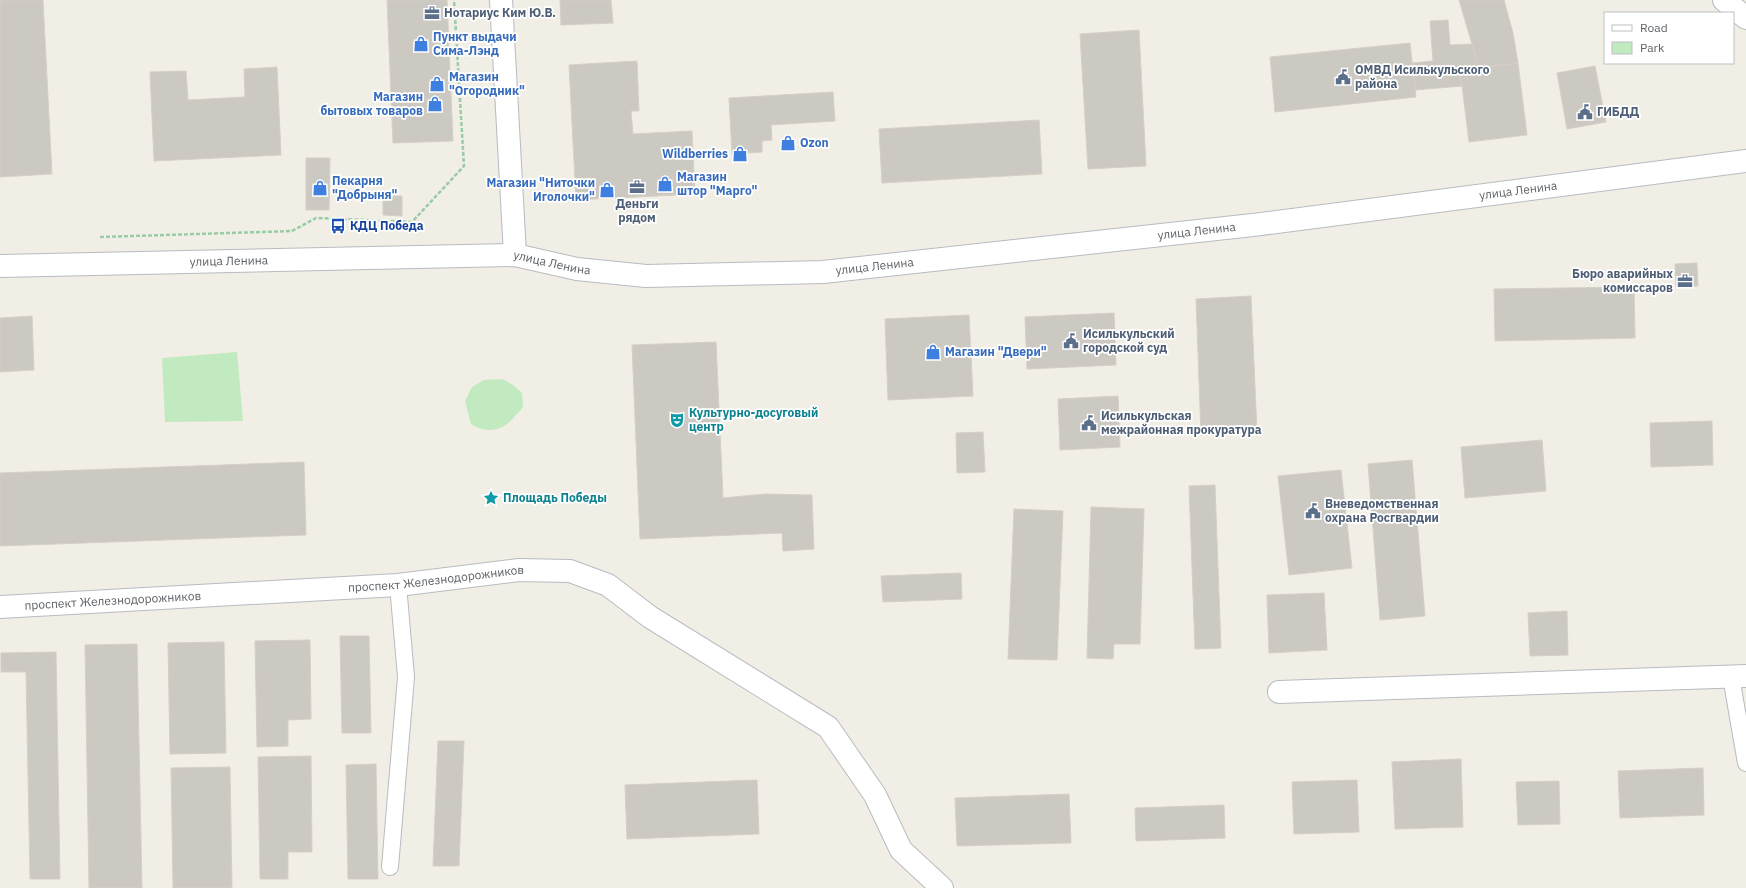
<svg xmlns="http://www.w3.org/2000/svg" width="1746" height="888" viewBox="0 0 1746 888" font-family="'IBM Plex Sans',sans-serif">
<rect width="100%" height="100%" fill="#f1eee5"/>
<path fill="#c1eac0" d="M 237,352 L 243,421 L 165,422 L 162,358 Z
M 502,379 L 513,385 L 522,393 C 522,397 523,402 523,406 C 522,409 518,413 515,416 C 503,432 486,434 471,424 L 465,401 L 472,387 L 484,380 Z"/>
<path fill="#ccc9c2" stroke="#d6d0c3" d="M 0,0 L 43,0 L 52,174 L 0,177 Z
M 387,0 L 447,0 L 453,141 L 393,143 Z
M 560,0 L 611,0 L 613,23 L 561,25 Z
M 1459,0 L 1504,0 L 1513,33 L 1518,63 L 1479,68 Z
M 1448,20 L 1450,45 L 1472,44 L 1479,68 L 1460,70 L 1462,86 L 1415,90 L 1412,63 L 1433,61 L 1430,21 Z
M 1139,30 L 1146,166 L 1088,169 L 1080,34 Z
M 1410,43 L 1416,97 L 1275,112 L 1270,57 Z
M 637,61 L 639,111 L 631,111 L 633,134 L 692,131 L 695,194 L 576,200 L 569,65 Z
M 1518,63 L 1527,135 L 1469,142 L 1460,70 Z
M 1595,66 L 1606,122 L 1567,129 L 1557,73 Z
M 277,67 L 281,155 L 154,161 L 150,72 L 186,71 L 188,100 L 245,97 L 244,69 Z
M 833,92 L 835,121 L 771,125 L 772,140 L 762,141 L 762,152 L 732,154 L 729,98 Z
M 1039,120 L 1042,174 L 882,183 L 879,129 Z
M 306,158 L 330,158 L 329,210 L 306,210 Z
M 383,196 L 402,196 L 402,216 L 383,215 Z
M 1697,263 L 1698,286 L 1676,287 L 1675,264 Z
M 1634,287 L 1635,338 L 1495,341 L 1494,289 Z
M 1251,296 L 1257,433 L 1201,435 L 1196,299 Z
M 1114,313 L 1116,365 L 1027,369 L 1025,317 Z
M 969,315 L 973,396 L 888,400 L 885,319 Z
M 32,316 L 34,370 L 0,372 L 0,318 Z
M 716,342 L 723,498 L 765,494 L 812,495 L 814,549 L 783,551 L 782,533 L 640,539 L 632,345 Z
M 1118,396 L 1120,447 L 1060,450 L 1058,399 Z
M 1712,421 L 1713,465 L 1651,467 L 1650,423 Z
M 983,432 L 985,472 L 957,473 L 956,433 Z
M 1542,440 L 1546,491 L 1465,498 L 1461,447 Z
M 1412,460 L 1425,616 L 1380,620 L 1368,464 Z
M 304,462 L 306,535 L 0,546 L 0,473 Z
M 1341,470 L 1352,568 L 1289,575 L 1278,476 Z
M 1215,485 L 1221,648 L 1195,649 L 1189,486 Z
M 1091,507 L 1144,509 L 1140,644 L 1114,644 L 1113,659 L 1087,658 Z
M 1014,509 L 1063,511 L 1057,660 L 1008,659 Z
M 961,573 L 962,599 L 883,602 L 881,576 Z
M 1324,593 L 1327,650 L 1269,653 L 1267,595 Z
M 1567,611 L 1568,655 L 1530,656 L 1528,613 Z
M 340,636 L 369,636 L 371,733 L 342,733 Z
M 310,640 L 311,719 L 288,720 L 288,746 L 257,747 L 255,641 Z
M 224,642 L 226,753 L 170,754 L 168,643 Z
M 137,644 L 142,888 L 89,888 L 85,645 Z
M 56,652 L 60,879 L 30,879 L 26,672 L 1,672 L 1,653 Z
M 438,741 L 464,741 L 459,866 L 433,866 Z
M 311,756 L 312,852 L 288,852 L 288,879 L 260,879 L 258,757 Z
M 1461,759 L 1463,827 L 1395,829 L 1392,762 Z
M 376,764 L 378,879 L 348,879 L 346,765 Z
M 230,767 L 232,888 L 173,888 L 171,768 Z
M 1703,768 L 1704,815 L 1620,818 L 1618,771 Z
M 757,780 L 759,834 L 627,839 L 625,785 Z
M 1357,780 L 1359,832 L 1294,834 L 1292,782 Z
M 1559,781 L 1560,824 L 1518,825 L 1516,782 Z
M 1069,794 L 1071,843 L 957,846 L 955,798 Z
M 1224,805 L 1225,838 L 1136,841 L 1135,808 Z"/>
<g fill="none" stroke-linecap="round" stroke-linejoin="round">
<g stroke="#b8bbc0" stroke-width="18">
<path id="service" d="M 1731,677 L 1746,763
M 390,867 L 406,677 L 398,585"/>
</g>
<g stroke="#b8bbc0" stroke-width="24">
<g id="minor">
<path d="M 1724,0 L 1746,18"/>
<path id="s1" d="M 0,607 L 398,585 L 519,570 L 570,571 L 608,585 L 650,617 L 828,727 L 875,795 L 901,850 L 942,888"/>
<path d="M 1279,692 L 1746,676"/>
</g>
</g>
<g stroke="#b8bbc0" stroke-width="24">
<g id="tertiary">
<path d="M 501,0 L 515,255"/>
<path id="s2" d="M 0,266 L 515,255 L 577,269 L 646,276 L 823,272 L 1253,225 L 1746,161"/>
</g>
</g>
<path stroke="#98cca6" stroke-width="2.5" stroke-dasharray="4 2" stroke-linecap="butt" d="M 100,237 L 292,231 L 316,218 L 412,222 L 464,166 L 454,0"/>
<use href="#service" stroke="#fff" stroke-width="16"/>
<use href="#minor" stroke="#fff" stroke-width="22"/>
<use href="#tertiary" stroke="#fff" stroke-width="22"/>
</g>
<defs>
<g id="office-bare" transform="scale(1.2)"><path d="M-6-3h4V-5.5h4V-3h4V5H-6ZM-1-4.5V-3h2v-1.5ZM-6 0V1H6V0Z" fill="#5c6f8a" stroke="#fff" stroke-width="2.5" paint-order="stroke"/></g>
<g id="shop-bare" transform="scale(1.2)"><path d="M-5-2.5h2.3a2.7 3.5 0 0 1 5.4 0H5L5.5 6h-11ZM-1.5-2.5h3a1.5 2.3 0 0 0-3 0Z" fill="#3f7fe0" stroke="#fff" stroke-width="2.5" paint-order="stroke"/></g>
<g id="civic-bare" transform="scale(1.2)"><path d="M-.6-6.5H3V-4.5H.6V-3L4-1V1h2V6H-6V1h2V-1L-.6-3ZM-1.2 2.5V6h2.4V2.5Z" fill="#5c6f8a" stroke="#fff" stroke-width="2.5" paint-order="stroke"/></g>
<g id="bus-bare" transform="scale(1.2)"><path d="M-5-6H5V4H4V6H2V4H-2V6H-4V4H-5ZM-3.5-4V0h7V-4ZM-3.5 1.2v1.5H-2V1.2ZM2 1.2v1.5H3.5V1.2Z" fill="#1a4fb4" stroke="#fff" stroke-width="2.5" paint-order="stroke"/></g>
<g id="theatre-bare" transform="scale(1.2)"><path d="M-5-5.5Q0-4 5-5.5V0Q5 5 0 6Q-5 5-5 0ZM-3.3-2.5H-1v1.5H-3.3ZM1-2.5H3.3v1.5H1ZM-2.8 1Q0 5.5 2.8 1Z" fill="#0f9aa8" stroke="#fff" stroke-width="2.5" paint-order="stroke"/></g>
<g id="sight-bare" transform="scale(1.2)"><path d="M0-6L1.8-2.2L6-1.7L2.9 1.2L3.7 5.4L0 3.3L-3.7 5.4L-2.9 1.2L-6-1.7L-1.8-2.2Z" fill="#0f9aa8" stroke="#fff" stroke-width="2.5" paint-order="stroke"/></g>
</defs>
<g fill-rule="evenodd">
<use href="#office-bare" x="432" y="13"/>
<use href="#shop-bare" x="421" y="44"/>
<use href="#civic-bare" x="1343" y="77"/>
<use href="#shop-bare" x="437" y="84"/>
<use href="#shop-bare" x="435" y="104"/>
<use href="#civic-bare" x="1585" y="112"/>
<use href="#shop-bare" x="788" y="143"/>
<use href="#shop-bare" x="740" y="154"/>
<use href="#shop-bare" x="665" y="184"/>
<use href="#office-bare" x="637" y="187"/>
<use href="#shop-bare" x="320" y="188"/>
<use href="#shop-bare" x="607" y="190"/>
<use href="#bus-bare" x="338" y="226"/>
<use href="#office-bare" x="1685" y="281"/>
<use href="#civic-bare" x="1071" y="341"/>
<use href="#shop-bare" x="933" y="352"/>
<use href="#theatre-bare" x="677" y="420"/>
<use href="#civic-bare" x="1089" y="423"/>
<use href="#sight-bare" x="491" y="498"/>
<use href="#civic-bare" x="1313" y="511"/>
</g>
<g text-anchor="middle" stroke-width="3.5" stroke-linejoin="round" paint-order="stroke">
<g font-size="12" font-weight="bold" fill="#4e5e75" stroke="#fff" text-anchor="start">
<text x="444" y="17">Нотариус Ким Ю.В.</text>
<text x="1355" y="74">ОМВД Исилькульского<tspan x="1355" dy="14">района</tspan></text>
<text x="1597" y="116">ГИБДД</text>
<text x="637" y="208" text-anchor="middle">Деньги<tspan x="637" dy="14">рядом</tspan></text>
<text x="1673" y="278" text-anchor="end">Бюро аварийных<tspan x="1673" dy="14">комиссаров</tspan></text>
<text x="1083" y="338">Исилькульский<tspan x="1083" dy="14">городской суд</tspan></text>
<text x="1101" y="420">Исилькульская<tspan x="1101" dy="14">межрайонная прокуратура</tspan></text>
<text x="1325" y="508">Вневедомственная<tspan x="1325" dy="14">охрана Росгвардии</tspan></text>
</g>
<g font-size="12" font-weight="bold" fill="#366cbe" stroke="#fff" text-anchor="start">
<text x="433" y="41">Пункт выдачи<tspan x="433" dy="14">Сима-Лэнд</tspan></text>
<text x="449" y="81">Магазин<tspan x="449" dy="14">"Огородник"</tspan></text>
<text x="423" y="101" text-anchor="end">Магазин<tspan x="423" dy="14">бытовых товаров</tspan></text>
<text x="800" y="147">Ozon</text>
<text x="728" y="158" text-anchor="end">Wildberries</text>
<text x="677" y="181">Магазин<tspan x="677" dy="14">штор "Марго"</tspan></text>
<text x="332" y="185">Пекарня<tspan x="332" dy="14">"Добрыня"</tspan></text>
<text x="595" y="187" text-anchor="end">Магазин "Ниточки<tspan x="595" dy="14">Иголочки"</tspan></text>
<text x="945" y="356">Магазин "Двери"</text>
</g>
<g font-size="12" fill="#5d6267" stroke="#fff">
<text dy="4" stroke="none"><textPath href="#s2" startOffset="1525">улица Ленина</textPath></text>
<text dy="4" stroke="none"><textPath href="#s2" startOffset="1201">улица Ленина</textPath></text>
<text dy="4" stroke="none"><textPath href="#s2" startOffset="229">улица Ленина</textPath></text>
<text dy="4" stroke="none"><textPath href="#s2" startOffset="553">улица Ленина</textPath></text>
<text dy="4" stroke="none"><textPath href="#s2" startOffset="877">улица Ленина</textPath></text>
<text dy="4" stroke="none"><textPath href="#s1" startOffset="437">проспект Железнодорожников</textPath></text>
<text dy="4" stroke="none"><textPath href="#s1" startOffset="113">проспект Железнодорожников</textPath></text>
</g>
<g font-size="12" font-weight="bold" fill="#164399" stroke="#fff" text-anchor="start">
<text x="350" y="230">КДЦ Победа</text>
</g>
<g font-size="12" font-weight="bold" fill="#0d838f" stroke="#fff" text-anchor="start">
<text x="689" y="417">Культурно-досуговый<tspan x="689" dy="14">центр</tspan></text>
<text x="503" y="502">Площадь Победы</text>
</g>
</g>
<rect x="1604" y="12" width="130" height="52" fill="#ffffff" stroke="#bec0c2"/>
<rect x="1612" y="25" width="20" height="6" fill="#ffffff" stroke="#bec0c2"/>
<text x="1640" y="32" font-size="12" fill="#5d6267">Road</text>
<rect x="1612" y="42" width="20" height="12" fill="#c1eac0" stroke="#bec0c2"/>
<text x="1640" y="52" font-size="12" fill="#5d6267">Park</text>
</svg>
